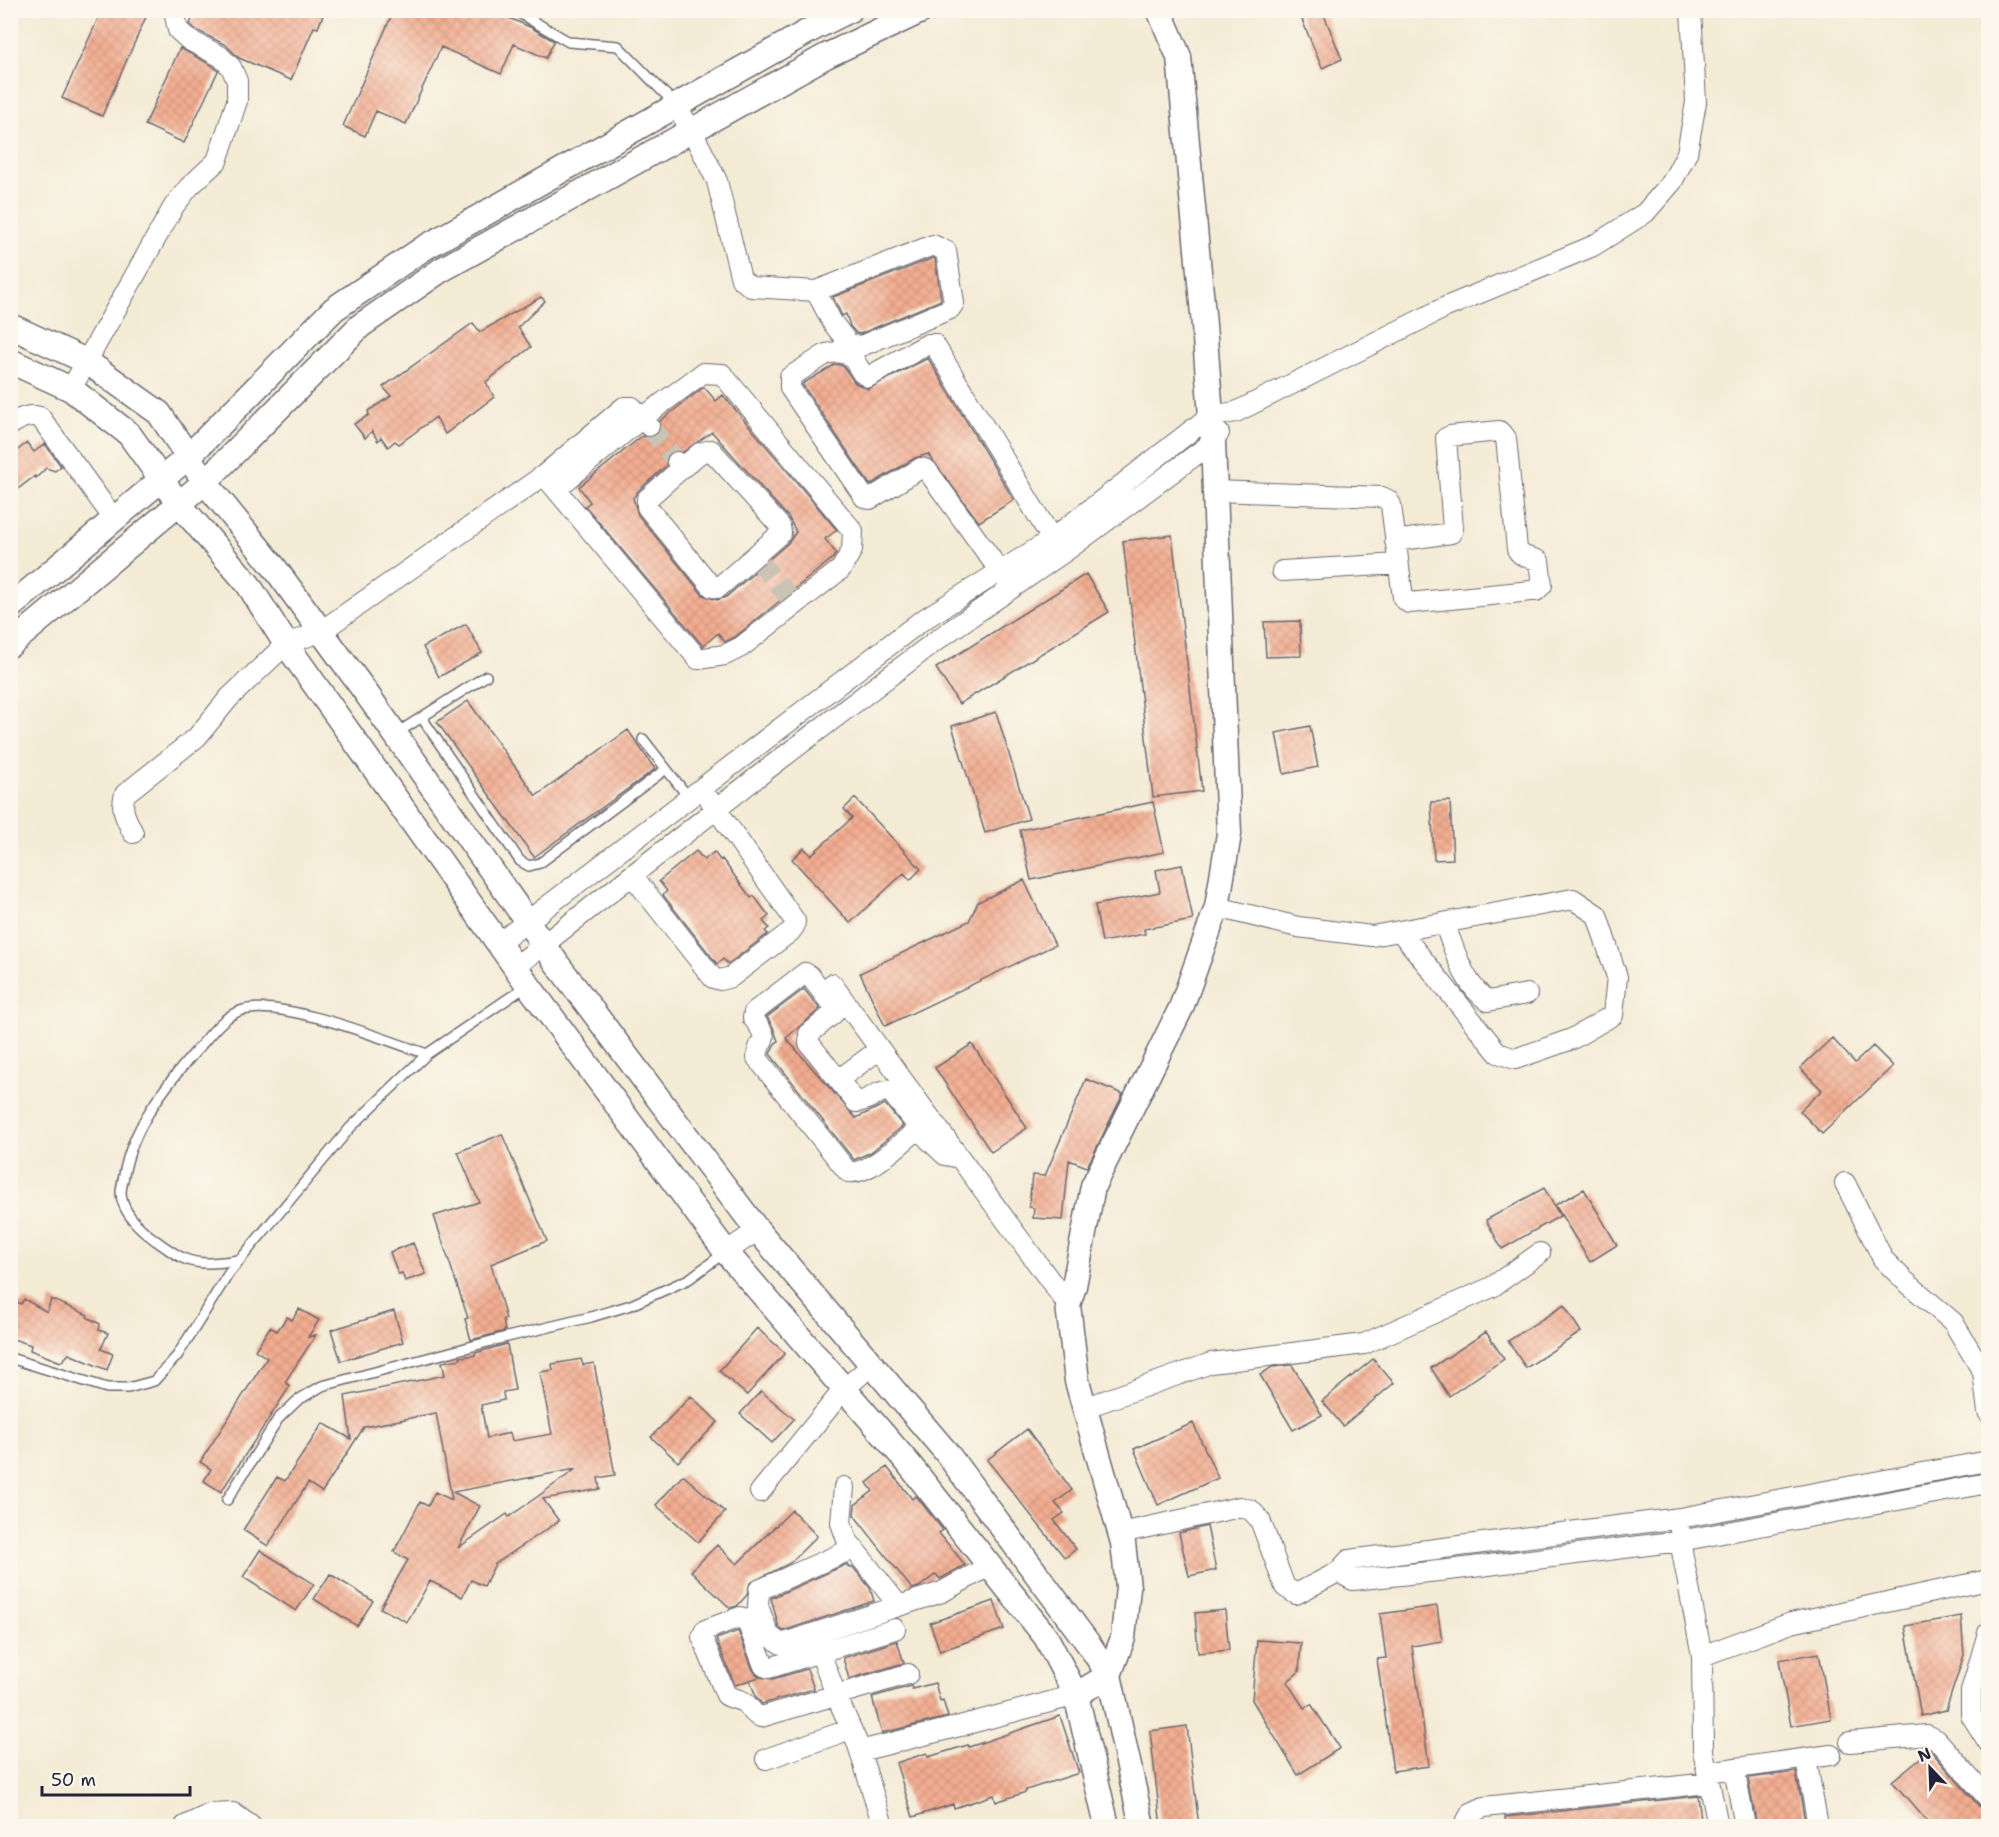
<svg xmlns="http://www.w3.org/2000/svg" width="1999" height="1837" viewBox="0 0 1999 1837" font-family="'Shantell Sans',sans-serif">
<defs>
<pattern id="building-cross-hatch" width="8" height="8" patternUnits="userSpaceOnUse" patternTransform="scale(1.5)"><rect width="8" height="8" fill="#f3ad91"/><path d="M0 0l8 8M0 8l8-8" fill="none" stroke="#d0957e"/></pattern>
</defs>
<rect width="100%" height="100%" fill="#fbf7ec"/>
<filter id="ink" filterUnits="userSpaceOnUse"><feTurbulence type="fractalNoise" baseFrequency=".0167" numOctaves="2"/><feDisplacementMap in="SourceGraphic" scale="12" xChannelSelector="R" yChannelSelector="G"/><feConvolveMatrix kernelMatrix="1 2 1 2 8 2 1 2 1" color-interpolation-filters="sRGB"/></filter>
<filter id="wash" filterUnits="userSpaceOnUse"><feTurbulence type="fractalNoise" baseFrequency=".008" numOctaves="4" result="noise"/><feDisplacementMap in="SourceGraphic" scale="24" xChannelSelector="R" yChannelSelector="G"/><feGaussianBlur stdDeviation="1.35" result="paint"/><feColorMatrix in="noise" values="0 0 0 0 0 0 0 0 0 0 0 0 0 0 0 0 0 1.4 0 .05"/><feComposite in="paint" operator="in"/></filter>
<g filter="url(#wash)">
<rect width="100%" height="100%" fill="#f4ebd5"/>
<g id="blocks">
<path fill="url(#building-cross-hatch)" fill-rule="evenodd" d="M 102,10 L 149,10 L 102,116 L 62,98 Z
M 196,10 L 325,10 L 318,28 L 314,27 L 291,80 L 239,58 L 226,45 L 196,30 L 190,24 Z
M 394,10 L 491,10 L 532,28 L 554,41 L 546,58 L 514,44 L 501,74 L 441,47 L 406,124 L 376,111 L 365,136 L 343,126 Z
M 1298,10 L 1322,10 L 1342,59 L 1322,68 Z
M 180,48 L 213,66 L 218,71 L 184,143 L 145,125 Z
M 933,258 L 935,259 L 941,300 L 860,334 L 856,333 L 850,326 L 846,314 L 842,316 L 833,297 Z
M 541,297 L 545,301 L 518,327 L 531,347 L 486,382 L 494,397 L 445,434 L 436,417 L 399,444 L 395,441 L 388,447 L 381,437 L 378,441 L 372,431 L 365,438 L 354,424 L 369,415 L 368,411 L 391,396 L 383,387 L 473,323 L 480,332 Z
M 928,358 L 1014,500 L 979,522 L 928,454 L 915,458 L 870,485 L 802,384 L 836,364 L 843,366 L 855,383 L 868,389 Z
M 704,387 L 716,401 L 723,395 L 837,530 L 825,539 L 836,553 L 833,558 L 735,637 L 725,642 L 718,633 L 703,646 L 585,506 L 590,502 L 579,487 L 642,436 L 651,438 L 656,435 L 660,429 L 660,421 ZM 712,432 L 789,518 L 796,532 L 789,542 L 726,597 L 717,600 L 703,595 L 638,515 L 633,498 L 639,490 L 666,466 L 666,458 L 670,452 L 676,450 L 683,452 Z
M 27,443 L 34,452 L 45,444 L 61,466 L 55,471 L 46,468 L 36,478 L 35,476 L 10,495 L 10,456 Z
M 1172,535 L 1202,791 L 1153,797 L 1123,541 Z
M 1086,574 L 1109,612 L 959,704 L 936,668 Z
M 1300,621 L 1301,656 L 1266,657 L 1264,622 Z
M 466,624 L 482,653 L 439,677 L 423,647 Z
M 468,701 L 536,796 L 628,730 L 655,769 L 534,857 L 437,722 Z
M 996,712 L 1029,819 L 985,833 L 952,726 Z
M 1310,726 L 1318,767 L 1284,774 L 1276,733 Z
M 855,798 L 921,869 L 910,880 L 904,873 L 850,923 L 792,859 L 804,848 L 811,855 L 852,818 L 844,809 Z
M 1450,801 L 1453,859 L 1434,860 L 1431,802 Z
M 1153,802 L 1164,852 L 1031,880 L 1020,830 Z
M 696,851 L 704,860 L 714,852 L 720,860 L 722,859 L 751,898 L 754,896 L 769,916 L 763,921 L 769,928 L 765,931 L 768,934 L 728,964 L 723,959 L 717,964 L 663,895 L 667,891 L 659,881 Z
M 1182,865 L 1193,920 L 1144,929 L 1145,934 L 1102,942 L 1095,905 L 1160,892 L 1156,870 Z
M 1024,880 L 1055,945 L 885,1026 L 860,973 L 969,921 L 978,902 Z
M 804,989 L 820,1009 L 786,1038 L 856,1118 L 885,1104 L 903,1126 L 871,1152 L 854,1160 L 770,1054 L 774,1045 L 778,1041 L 773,1027 L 767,1017 Z
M 1832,1038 L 1855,1063 L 1873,1046 L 1893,1066 L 1822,1134 L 1800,1111 L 1822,1090 L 1800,1068 Z
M 972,1044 L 1027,1128 L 991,1152 L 935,1068 Z
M 1086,1079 L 1123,1094 L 1087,1167 L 1069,1160 L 1063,1220 L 1033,1218 L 1034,1208 L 1029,1207 L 1032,1175 L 1045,1176 Z
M 502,1134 L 547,1241 L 491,1264 L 506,1319 L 503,1319 L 505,1331 L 471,1340 L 465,1319 L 468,1318 L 434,1216 L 479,1202 L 458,1152 Z
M 1544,1188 L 1560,1216 L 1502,1249 L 1486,1220 Z
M 1584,1189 L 1617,1245 L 1590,1262 L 1555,1205 Z
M 413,1243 L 426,1274 L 405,1281 L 402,1273 L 398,1274 L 390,1252 Z
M 24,1299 L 47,1312 L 51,1299 L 88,1315 L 87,1317 L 100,1324 L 99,1330 L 108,1333 L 101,1349 L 113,1354 L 107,1370 L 69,1354 L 61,1362 L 30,1350 L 31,1345 L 10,1338 L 10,1310 L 15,1301 L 21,1304 Z
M 1564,1305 L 1581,1332 L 1526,1368 L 1508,1341 Z
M 299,1309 L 319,1320 L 308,1337 L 316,1335 L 285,1382 L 290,1386 L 221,1492 L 204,1481 L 211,1469 L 200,1462 L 267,1358 L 255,1350 L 270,1327 L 277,1331 L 287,1317 L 292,1320 Z
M 394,1311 L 403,1342 L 341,1361 L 331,1330 Z
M 757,1328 L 785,1353 L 747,1395 L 719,1371 Z
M 1486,1332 L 1504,1359 L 1449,1396 L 1431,1368 Z
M 507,1344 L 515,1390 L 503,1392 L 504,1400 L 481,1405 L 487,1438 L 510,1433 L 512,1441 L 552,1434 L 540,1372 L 553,1370 L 552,1364 L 581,1359 L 583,1365 L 594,1363 L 615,1475 L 598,1478 L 600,1489 L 543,1499 L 559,1521 L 495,1564 L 484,1586 L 471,1580 L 462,1597 L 430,1581 L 407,1622 L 380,1608 L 408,1560 L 394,1552 L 420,1502 L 428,1506 L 435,1492 L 452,1500 L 436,1413 L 364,1427 L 322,1492 L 308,1483 L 268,1546 L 243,1530 L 277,1477 L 285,1481 L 323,1423 L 351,1439 L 345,1396 L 445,1375 L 442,1362 L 461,1359 L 460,1357 L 475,1355 L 475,1353 ZM 576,1469 L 509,1517 L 507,1514 L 458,1548 L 480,1506 L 453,1492 Z
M 1373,1359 L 1394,1383 L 1343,1426 L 1322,1401 Z
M 1292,1365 L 1322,1415 L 1293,1430 L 1260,1375 L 1272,1367 Z
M 761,1391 L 794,1419 L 772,1443 L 740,1414 Z
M 691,1396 L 718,1422 L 678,1462 L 651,1437 Z
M 1193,1423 L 1218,1478 L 1158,1505 L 1134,1449 Z
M 1027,1429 L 1072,1490 L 1055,1503 L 1064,1513 L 1054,1520 L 1076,1549 L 1065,1558 L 987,1460 Z
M 887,1467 L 912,1499 L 916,1496 L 943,1530 L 939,1533 L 965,1565 L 940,1579 L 936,1574 L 919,1587 L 912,1589 L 854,1515 L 855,1505 L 873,1491 L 867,1483 Z
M 683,1475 L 725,1512 L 698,1542 L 656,1505 Z
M 792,1510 L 817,1536 L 790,1563 L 750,1583 L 747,1595 L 737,1606 L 730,1608 L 691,1571 L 717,1545 L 737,1564 Z
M 1207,1526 L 1216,1570 L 1189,1576 L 1179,1533 Z
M 260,1550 L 314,1584 L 296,1611 L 243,1577 Z
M 847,1564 L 849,1568 L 853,1567 L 870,1588 L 874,1601 L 783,1631 L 779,1628 L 771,1598 Z
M 330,1574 L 373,1601 L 357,1626 L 314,1599 Z
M 994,1601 L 1004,1629 L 940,1651 L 930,1623 Z
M 1437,1606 L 1442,1641 L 1412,1646 L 1429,1766 L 1393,1771 L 1377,1659 L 1386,1658 L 1380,1614 Z
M 1225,1610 L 1229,1650 L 1198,1653 L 1195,1613 Z
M 1961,1616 L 1964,1655 L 1946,1710 L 1921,1716 L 1905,1626 Z
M 738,1631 L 753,1670 L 759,1677 L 735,1685 L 716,1639 Z
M 1257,1640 L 1301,1643 L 1299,1672 L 1287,1682 L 1304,1708 L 1311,1704 L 1340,1748 L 1298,1775 L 1252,1700 Z
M 897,1641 L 904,1663 L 849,1679 L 843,1658 Z
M 1819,1653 L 1831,1719 L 1791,1726 L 1779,1660 Z
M 807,1669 L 814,1689 L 762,1704 L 756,1697 L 750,1680 L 759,1677 L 773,1679 Z
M 935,1683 L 940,1701 L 943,1700 L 948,1717 L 882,1733 L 872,1697 L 911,1686 L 912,1689 Z
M 1060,1716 L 1079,1773 L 1026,1790 L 1026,1792 L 996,1802 L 994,1795 L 954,1808 L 953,1804 L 913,1817 L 896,1763 L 927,1753 L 928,1757 L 968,1745 L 969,1747 Z
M 1187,1726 L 1199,1827 L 1161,1827 L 1150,1731 Z
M 1930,1750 L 1979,1806 L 1989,1810 L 1989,1827 L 1932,1827 L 1892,1781 Z
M 1796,1772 L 1806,1827 L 1757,1827 L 1748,1778 Z
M 1698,1796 L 1702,1827 L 1506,1827 L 1505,1817 Z"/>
</g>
</g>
<g filter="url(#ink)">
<use href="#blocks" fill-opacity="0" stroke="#6c6871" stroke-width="1.5"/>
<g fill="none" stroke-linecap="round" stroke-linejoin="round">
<path stroke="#cac3b6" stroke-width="20" stroke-dasharray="20 10" stroke-linecap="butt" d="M 649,426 L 677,462
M 758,560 L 789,597"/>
<g stroke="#6c6871" stroke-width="12">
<path id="service" d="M 514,10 L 569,42 L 618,46 L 675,104
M 422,718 L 520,861 L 529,866 L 540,863 L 666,769
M 397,733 L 486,676
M 643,739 L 689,798
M 239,1260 C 223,1262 202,1266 185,1259 C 175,1255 164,1246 155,1240 C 140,1229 122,1213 121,1193 C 121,1188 123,1181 124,1175 C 132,1128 165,1086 196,1051 C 209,1037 223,1015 243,1010 C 284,999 385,1040 427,1054
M 10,1358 L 107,1388 L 128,1388 L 154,1381 L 177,1356 L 229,1273 L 350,1128 L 427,1054 L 528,985
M 227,1500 L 278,1419 L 298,1400 L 322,1386 L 503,1338 L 591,1317 L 631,1305 L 689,1279 L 724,1253"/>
</g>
<g stroke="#6c6871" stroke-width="22">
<path id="minor" d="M 676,106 L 692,131 L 717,181 L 741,279 L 751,287 L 816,291 L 933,245 L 946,251 L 954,303 L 950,309 L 861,346 L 849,344 L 832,322 L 816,291
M 71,389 L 174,206 L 189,187 L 217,161 L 237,101 L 237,81 L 231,67 L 220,56 L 189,40 L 178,30 L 174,10
M 10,425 C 21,418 27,414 40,417 L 114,519
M 677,462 L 682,468 L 700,453 L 711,450 L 780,526 L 781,533 L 718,588 L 712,587 L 647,507 L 647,499 L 682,468
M 556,489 L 642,418 L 649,426
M 1214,491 L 1382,497 L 1388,500 L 1391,505 L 1403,598 L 1409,603 L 1531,591 L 1536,591 L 1542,585 L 1539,561 C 1531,557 1521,558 1517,549 L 1506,438 L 1499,431 L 1450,436 L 1446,438 L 1453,529 L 1451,533 L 1395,541
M 1282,571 L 1398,564
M 1007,581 L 927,470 L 921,468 L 870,499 L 864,497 L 790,388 L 790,377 L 826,354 L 836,352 L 851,355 L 862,373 L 868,377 L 928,344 L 934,344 L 1052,539
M 133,833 C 126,818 120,810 125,794 L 197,737 L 229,698 L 286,644 L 320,632 L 544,475 L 624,407 L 632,407 L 642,418 L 703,373 L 722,374 L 853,531 L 852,550 L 841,569 L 741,647 L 725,655 L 698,659 L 544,475
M 632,875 L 713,978 L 720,980 L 731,977 L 790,932 L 794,927 L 795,921 L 710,800
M 1217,907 L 1298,927 L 1372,936 L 1573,899 L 1597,915 L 1617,977 L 1613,1015 L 1572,1039 L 1515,1059 L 1498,1053 L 1400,931
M 1444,923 C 1455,950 1463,984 1488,1001 L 1527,994
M 499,943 L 921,621 L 1052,539 L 1210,416 L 1236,412 L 1446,307 L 1593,246 L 1645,213 L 1672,182 L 1687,153 L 1696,102 L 1691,10
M 515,967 L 770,767 L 941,637 L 1070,548 L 1213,442 L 1219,433
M 832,984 L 1068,1305
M 838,1080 L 880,1049
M 919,1128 C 903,1141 869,1176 848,1172 L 757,1058 C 758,1034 774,1046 753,1018 L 754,1012 L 805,973 L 809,975 L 834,1007 L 834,1013 L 809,1034 L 809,1043 L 856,1102 C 869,1102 876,1090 890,1091 L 928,1139 L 945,1155 L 960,1158
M 1845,1183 L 1883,1259 L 1904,1280 L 1953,1322 L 1983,1372 L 1988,1412
M 726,1252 L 758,1230
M 1084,1408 L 1211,1363 L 1364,1344 L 1492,1287 L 1540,1253
M 844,1487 L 841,1523 L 847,1540 L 899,1606
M 760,1492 L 844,1389 L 872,1365
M 1680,1530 L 1680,1541 L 1702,1656
M 1121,1533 L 1240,1507 L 1251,1510 L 1260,1520 L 1285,1587 L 1296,1594 L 1338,1572 L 1349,1560 L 1680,1518 L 1988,1461
M 854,1548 L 759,1590 L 758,1606 L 769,1635 L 781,1644 L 942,1592 L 989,1566
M 1338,1572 L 1353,1580 L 1457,1569 L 1680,1541 L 1988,1483
M 895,1629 L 769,1668 L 764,1666 L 746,1619 L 740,1617 L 705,1630 L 702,1637 L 726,1695 C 732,1699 740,1699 745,1703 C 752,1708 752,1715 761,1717 L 908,1674
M 1988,1633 L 1971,1691 L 1971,1715 L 1988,1742
M 820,1652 L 836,1695 L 857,1742 L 883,1826
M 1850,1742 L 1927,1735 L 1937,1740 L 1988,1798
M 860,1751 L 952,1728 L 1076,1695
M 766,1759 L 851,1729
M 1806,1759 L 1818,1826
M 1734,1768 L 1745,1826
M 1707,1772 L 1831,1755
M 185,1826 L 210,1814 L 233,1813 L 251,1826
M 1464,1826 L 1471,1813 L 1484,1807 L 1709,1783
M 1718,1826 L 1703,1751 L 1702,1656 L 1791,1623 L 1988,1580"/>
</g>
<g stroke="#6c6871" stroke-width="27">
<path id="tertiary" d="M 10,326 L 86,361 L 159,413 L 205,482 L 274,567 L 364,690 L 558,965 L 755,1227 L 946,1452 L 1090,1646 L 1109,1675 L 1142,1826
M 10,361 L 71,389 L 129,434 L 179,504 L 248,584 L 286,644 L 528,985 L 726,1252 L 908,1463 L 1046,1637 L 1076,1695 L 1107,1826
M 10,607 L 188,457 L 334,309 L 424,248 L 814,28 L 850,10
M 10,645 L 205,482 L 360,326 L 441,270 L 826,56 L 923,10
M 1076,1695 L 1109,1675 L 1123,1638 L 1128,1587 L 1123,1543 L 1077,1381 L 1068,1305 L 1074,1286 L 1093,1186 L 1181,1008 L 1217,907 L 1229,834 L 1213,442 L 1204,325 L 1179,57 L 1159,10"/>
</g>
<use href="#service" stroke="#fff" stroke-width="9"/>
<use href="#minor" stroke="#fff" stroke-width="20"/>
<use href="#tertiary" stroke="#fff" stroke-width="24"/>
</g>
</g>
<rect width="1999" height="1837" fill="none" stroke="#fbf7ec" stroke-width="36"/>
<g transform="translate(1930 1768) rotate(337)" stroke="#fbf7ec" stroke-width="4.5" paint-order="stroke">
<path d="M0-4.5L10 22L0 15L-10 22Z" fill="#22223b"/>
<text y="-9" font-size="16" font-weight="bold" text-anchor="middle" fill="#22223b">N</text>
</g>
<path d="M42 1786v9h148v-9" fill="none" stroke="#22223b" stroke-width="3"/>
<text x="51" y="1786" font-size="18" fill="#22223b" stroke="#fbf7ec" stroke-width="4.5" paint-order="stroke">50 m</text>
</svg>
